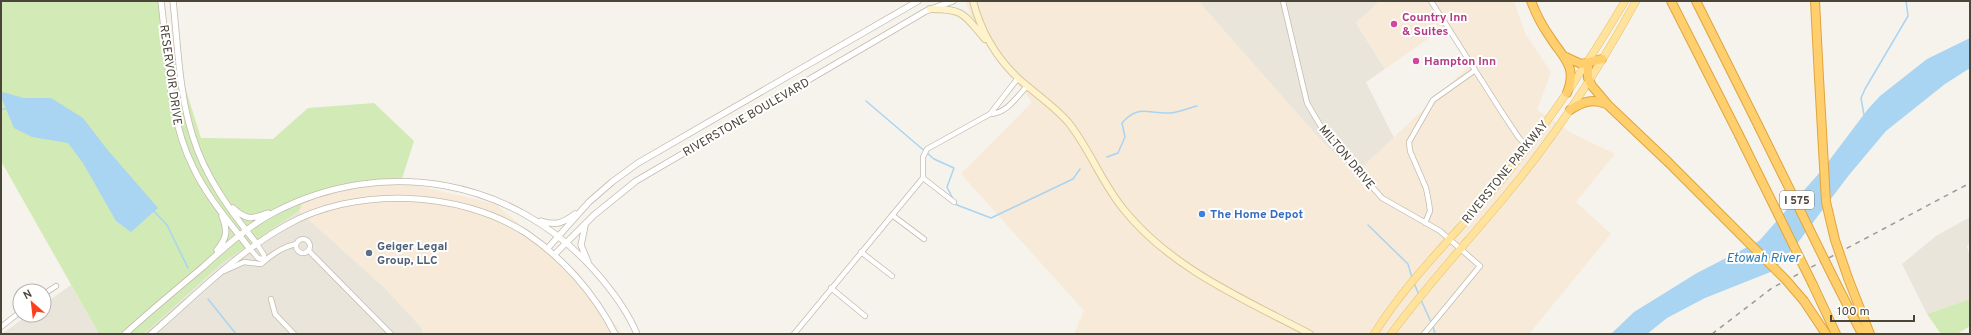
<svg xmlns="http://www.w3.org/2000/svg" width="1971" height="335" viewBox="0 0 1971 335" font-family="Overpass,sans-serif">
<rect width="100%" height="100%" fill="#f6f3ec"/>
<path fill="#eae5da" d="M 1198,1 L 1380,1 L 1356,23 L 1385,69 L 1366,82 L 1394,138 L 1355,174 L 1317,136 Z
M 299,211 L 384,287 L 421,327 L 424,334 L 144,334 L 221,264 Z
M 1970,217 L 1970,242 L 1967,247 L 1970,256 L 1970,301 L 1967,300 L 1927,314 L 1902,264 L 1936,236 Z
M 71,285 L 99,334 L 2,334 L 28,315 L 44,315 L 44,304 Z"/>
<path fill="#f7ead8" d="M 965,1 L 1198,1 L 1317,136 L 1355,174 L 1469,66 L 1445,27 L 1385,69 L 1356,23 L 1380,1 L 1514,1 L 1525,33 L 1551,72 L 1537,110 L 1574,134 L 1615,154 L 1576,202 L 1611,234 L 1529,334 L 1074,334 L 1084,311 L 961,174 L 1032,102 L 977,33 Z
M 401,182 L 495,204 L 578,272 L 622,334 L 424,334 L 421,327 L 384,287 L 299,211 L 305,198 L 347,185 Z"/>
<path fill="#d2eab5" d="M 1,1 L 158,1 L 201,138 L 273,139 L 308,108 L 374,103 L 414,141 L 401,182 L 347,185 L 305,198 L 299,211 L 221,264 L 144,334 L 99,334 L 1,161 Z
M 1967,300 L 1970,301 L 1970,326 L 1957,334 L 1941,334 L 1927,314 Z"/>
<path fill="#a9d4f2" d="M 1970,38 L 1970,68 L 1945,84 L 1886,131 L 1849,175 L 1796,245 L 1773,271 L 1705,298 L 1667,318 L 1647,334 L 1611,334 L 1634,312 L 1697,273 L 1759,241 L 1822,170 L 1868,109 L 1880,96 L 1927,59 Z
M 3,92 L 23,98 L 51,98 L 83,118 L 106,148 L 158,208 L 131,232 L 116,221 L 83,163 L 68,143 L 32,137 L 14,128 L 1,97 Z"/>
<g fill="none" stroke-linecap="round" stroke-linejoin="round">
<path stroke="#a9d4f2" stroke-width="1.5" d="M 866,101 L 934,159 L 954,168 L 947,187 L 953,199
M 1,109 L 7,109
M 1864,115 L 1861,98 L 1865,89 L 1908,16 L 1906,1
M 1107,157 L 1118,153 L 1125,137 L 1122,123 C 1138,104 1148,114 1169,113 C 1178,113 1188,108 1197,106
M 955,202 L 957,205 L 991,218 L 1073,179 L 1080,169
M 154,211 L 167,225 L 188,268
M 1368,225 L 1408,264 L 1412,278
M 1414,283 L 1419,295
M 208,299 L 236,334
M 1421,300 L 1431,322
M 1433,326 L 1435,334"/>
<g stroke="#c2bbae" stroke-width="6">
<path id="minor" d="M 1283,1 L 1307,103 L 1326,135 L 1382,198 L 1440,231 L 1480,266 L 1424,334
M 1431,1 L 1503,114 L 1519,138 L 1528,147
M 990,114 C 1006,114 1017,97 1027,86
M 923,178 L 954,202
M 892,215 L 924,239
M 1425,223 L 1430,211 L 1429,203 L 1426,188 L 1410,151 L 1409,142 L 1433,100 L 1474,71
M296 246a7 7 0 1 1 14 0a7 7 0 1 1-14 0Z
M 250,249 L 258,258 L 264,260 L 264,255 L 257,244
M 309,251 L 391,334
M 861,252 L 892,276
M 224,271 L 244,262 L 261,264 C 272,254 282,247 296,244
M 831,288 L 865,316
M 44,294 L 56,286
M 271,299 L 275,314 L 294,334
M 1,327 L 20,312
M 794,334 L 923,178 L 923,157 L 927,149 L 990,114 L 1018,78"/>
</g>
<g stroke="#c2bbae" stroke-width="7">
<path id="tertiary" d="M 161,1 C 168,56 168,117 193,167 C 207,197 230,223 250,249
M 173,1 C 178,46 179,94 193,137 C 205,177 231,212 257,244
M 233,208 C 247,221 251,219 268,213
M 541,221 C 556,226 563,223 575,214
M 585,226 L 581,245 L 588,262
M 547,249 L 589,202 L 612,182 L 638,163 L 918,1
M 217,250 C 227,238 228,231 222,216
M 554,255 L 594,215 L 636,181 L 926,11 L 953,1
M 125,334 C 150,311 177,289 203,267 C 225,247 248,226 275,212 C 383,156 512,178 594,270 C 611,289 627,310 637,334
M 151,334 C 194,297 235,254 285,226 C 354,186 459,190 526,233 C 563,258 595,294 615,334"/>
</g>
<g stroke="#d6c79b" stroke-width="8">
<path id="secondary" d="M 973,1 C 981,32 996,58 1020,80 C 1036,94 1054,106 1068,122 C 1090,149 1102,184 1125,211 C 1172,269 1246,300 1310,334
M 930,9 C 965,9 963,14 985,39"/>
</g>
<g stroke="#e6c16a" stroke-width="8">
<path id="primary" d="M 1374,334 C 1407,281 1453,237 1494,189 C 1543,131 1586,67 1625,1
M 1391,334 C 1430,281 1475,234 1516,183 C 1562,126 1601,65 1636,1"/>
</g>
<g stroke="#e0a43c" stroke-width="10">
<path id="motorway" d="M 1531,1 C 1536,14 1542,26 1550,37 C 1563,58 1578,66 1567,93
M 1671,1 L 1739,135
M 1696,1 L 1758,125
M 1815,1 L 1819,78
M 1566,57 L 1581,64 L 1602,59
M 1588,63 L 1588,78 L 1592,86 L 1609,106 L 1668,162
M 1570,110 C 1582,102 1593,98 1606,104
M 1833,277 L 1862,334
M 1848,278 L 1870,334
M 1813,285 L 1836,334
M 1804,301 L 1826,334"/>
</g>
<use href="#minor" stroke="#fff" stroke-width="4.5"/>
<use href="#tertiary" stroke="#fff" stroke-width="5.5"/>
<use href="#secondary" stroke="#fff3cd" stroke-width="6"/>
<use href="#primary" stroke="#ffe39c" stroke-width="7"/>
<use href="#motorway" stroke="#ffcf6e" stroke-width="8"/>
<path stroke="#9a9a9a" stroke-width="1.5" stroke-dasharray="5 5" stroke-linecap="butt" d="M 1712,334 L 1772,288 L 1970,183"/>
<g stroke="#e0a43c" stroke-width="10" stroke-linecap="butt">
<path id="motorway-bridge" d="M 1819,78 L 1826,202 L 1835,240 L 1848,278
M 1758,125 L 1833,277
M 1739,135 L 1813,285
M 1668,162 L 1786,280 L 1804,301"/>
</g>
<use href="#motorway-bridge" stroke="#ffcf6e" stroke-width="8"/>
</g>
<g fill="#d1479c" stroke="#fff" stroke-width="1.5">
<circle cx="1394" cy="24" r="4"/>
<circle cx="1416" cy="61" r="4"/>
</g>
<circle fill="#3f7fe0" stroke="#fff" stroke-width="1.5" cx="1202" cy="214" r="4"/>
<circle fill="#5c6f8a" stroke="#fff" stroke-width="1.5" cx="369" cy="253" r="4"/>
<g text-anchor="middle" stroke-width="4" stroke-linejoin="round" paint-order="stroke">
<rect fill="#fff" stroke="#817c74" stroke-width="1" x="1780" y="191" width="34" height="18" rx="3"/>
<g font-size="11" font-weight="bold" fill="#4b4439">
<text x="1797" y="204">I 575</text>
</g>
<g font-size="12" font-weight="bold" fill="#b23c85" stroke="#fff" text-anchor="start">
<text x="1402" y="21">Country Inn<tspan x="1402" dy="14">&amp; Suites</tspan></text>
<text x="1424" y="65">Hampton Inn</text>
</g>
<g font-size="12" fill="#4b4439" stroke="#fff">
<text transform="translate(171 75) rotate(82)" y="4">RESERVOIR DRIVE</text>
<text transform="translate(746 117) rotate(-30)" y="4">RIVERSTONE BOULEVARD</text>
<text transform="translate(1347 157) rotate(50)" y="4">MILTON DRIVE</text>
<text transform="translate(1505 172) rotate(-51)" y="4">RIVERSTONE PARKWAY</text>
</g>
<g font-size="12" font-weight="bold" fill="#366cbe" stroke="#fff" text-anchor="start">
<text x="1210" y="218">The Home Depot</text>
</g>
<g font-size="12" font-weight="bold" fill="#4e5e75" stroke="#fff" text-anchor="start">
<text x="377" y="250">Geiger Legal<tspan x="377" dy="14">Group, LLC</tspan></text>
</g>
<g font-size="13" font-style="italic" fill="#2e7ab2" stroke="#fff">
<text x="1763" y="262">Etowah River</text>
</g>
</g>
<rect width="1971" height="335" fill="none" stroke="#4b4439" stroke-width="4"/>
<g transform="translate(32 303) rotate(332)"><circle r="19" fill="#ffffff" stroke="#b7b4b0"/>
<path d="M0-3L7 15L0 10L-7 15Z" fill="#fc3f1d"/>
<text y="-6" font-size="11" font-weight="bold" text-anchor="middle" fill="#4b4439">N</text>
</g>
<path d="M1831 315v6h83v-6" fill="none" stroke="#4b4439" stroke-width="2"/>
<text x="1837" y="315" font-size="12" fill="#4b4439" stroke="#ffffff" stroke-width="3" paint-order="stroke">100 m</text>
</svg>
